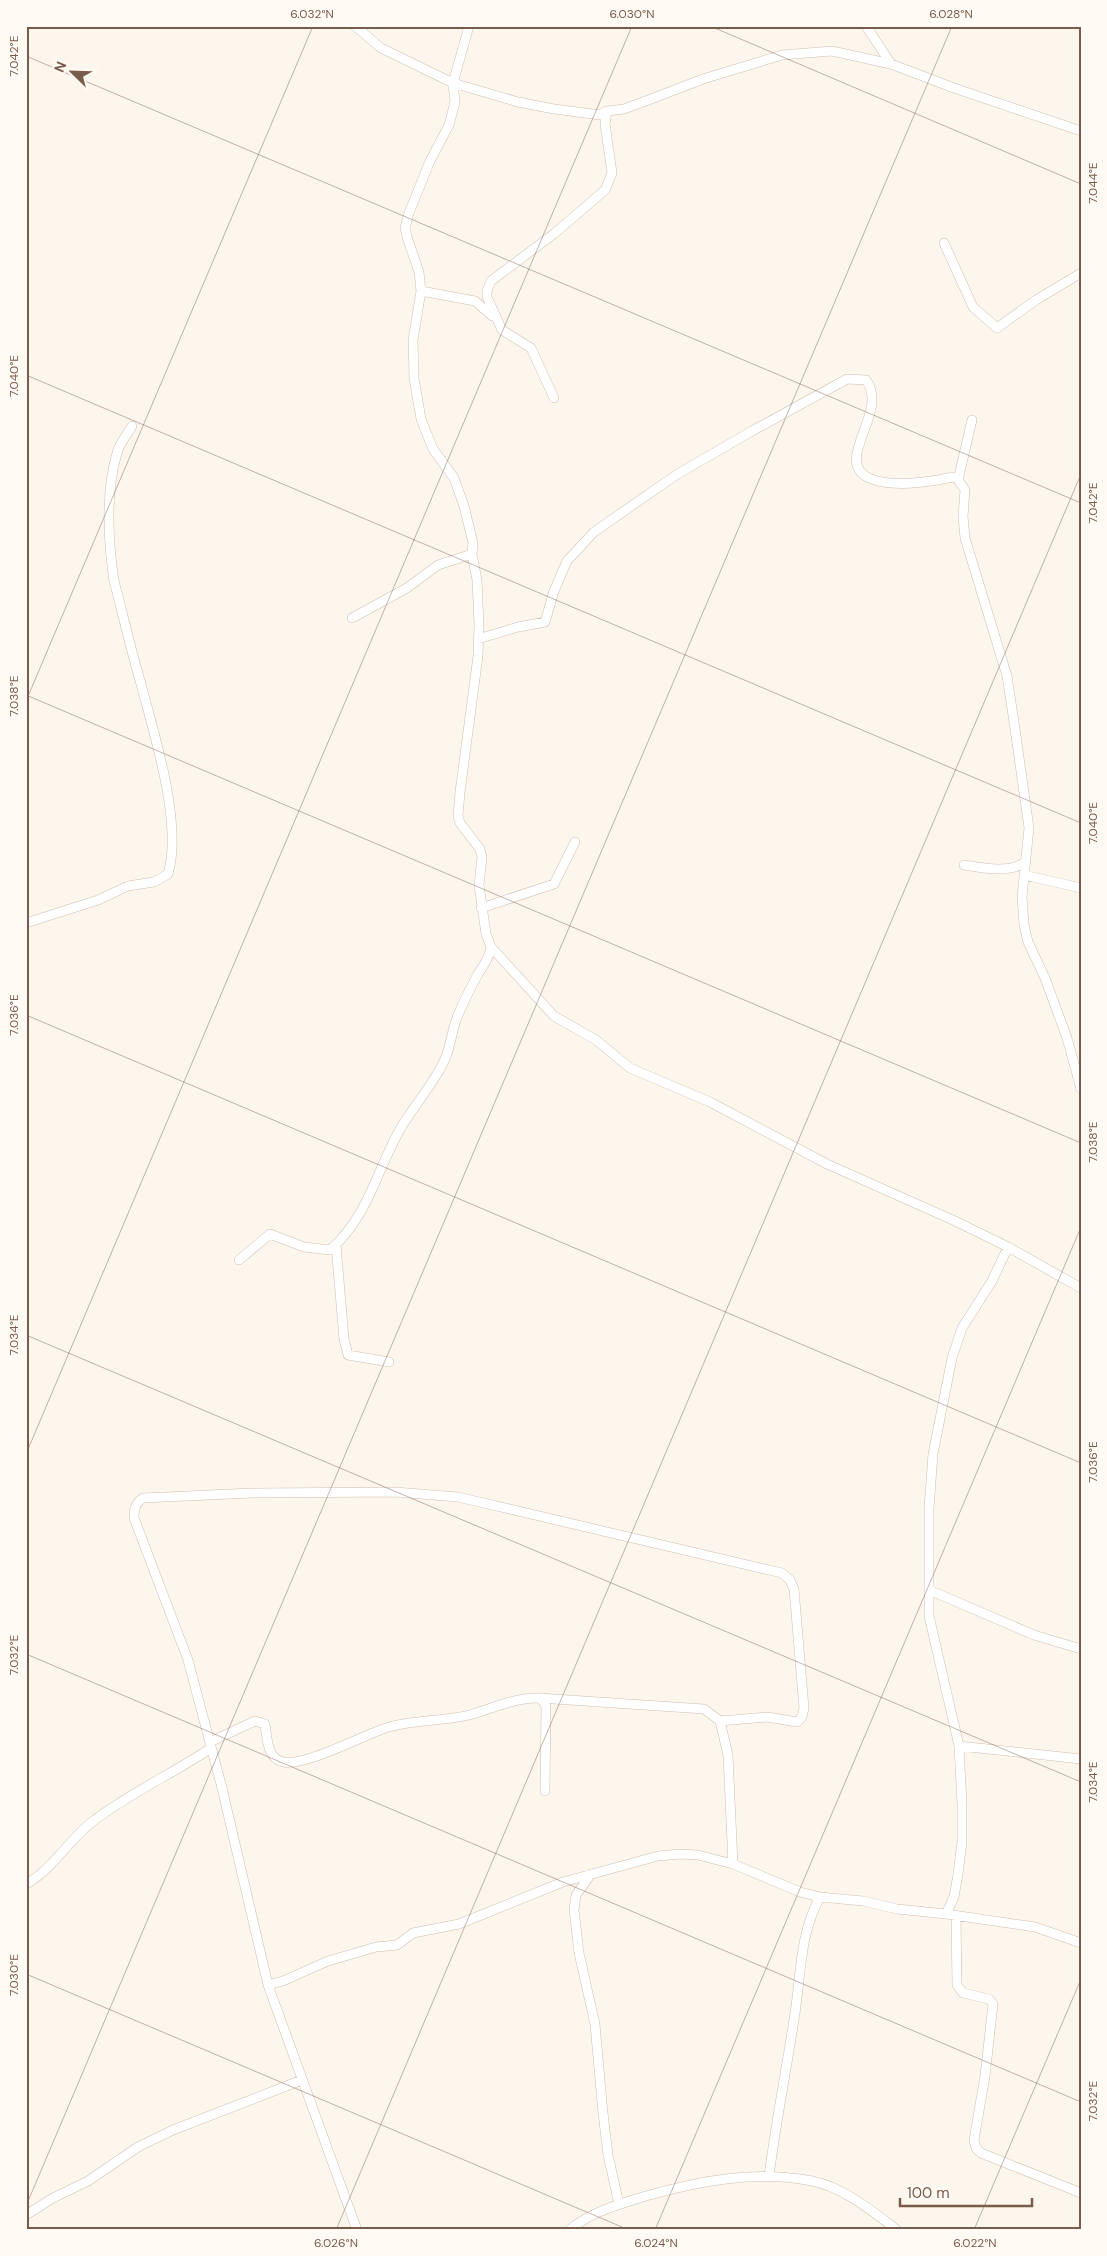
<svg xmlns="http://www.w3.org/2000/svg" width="1107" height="2256" viewBox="0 0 1107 2256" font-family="'DM Sans',sans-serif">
<rect width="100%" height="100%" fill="#fdf6ec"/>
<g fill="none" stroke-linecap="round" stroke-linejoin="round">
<g stroke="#d1beb0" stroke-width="10">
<path id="street" d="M 355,26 L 381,48 L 453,83 L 518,102 L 554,109 L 600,115 L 607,111 L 624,109 L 651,99 L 703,79 L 782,55 L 832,51 L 891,64 L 954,88 L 1081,131
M 469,26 L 453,83 L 455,102 L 449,125 L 430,161 L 409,213 L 405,228 L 407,237 L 419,272 L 421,291 L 413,340 L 414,378 L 421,419 L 433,449 L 454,478 L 464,506 L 473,543 L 472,554 L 477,580 L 479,625 L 478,656 L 460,792 L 458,816 L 460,823 L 480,849 L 482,857 L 479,885 L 486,934 L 491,947 L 554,1016 L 596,1040 L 630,1068 L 710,1102 L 827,1164 L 955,1221 L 1008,1247 L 1081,1288
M 866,26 L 891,64
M 944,243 L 973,307 L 997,328 L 1036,300 L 1081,273
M 421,291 L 475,301 L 492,316
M 554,398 L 531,348 L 502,330 L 487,297 L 487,291 L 491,281 L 555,233 L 605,190 L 612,173 L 605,124 L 607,111
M 958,480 L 972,420
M 352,618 L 407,588 L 438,565 L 472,554
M 478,639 L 518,627 L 545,622 L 554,591 L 567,561 L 594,532 L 676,475 L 752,431 L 847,379 L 866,380 C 890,412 832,461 869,478 C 889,487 917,483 938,480 C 945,479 950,476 957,478 L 965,490 L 963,516 L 965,538 L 1007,676 L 1014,722 L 1029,828 L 1022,897 L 1024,925 L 1028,942 L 1045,978 L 1067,1038 L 1081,1089
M 964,865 C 982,868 1012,874 1026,861
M 1024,875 L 1081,888
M 481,908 L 554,884 L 575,842
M 26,923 L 98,900 L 128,886 L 154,882 L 168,874 C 183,824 154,734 141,684 C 131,650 123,615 114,581 C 108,540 105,494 117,453 C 119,444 127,435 132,426
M 336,1245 L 344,1339 L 348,1355 L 389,1362
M 239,1260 L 270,1234 L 304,1247 L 330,1250 C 367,1218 376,1173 398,1133 C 412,1107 433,1086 445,1059 C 451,1045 452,1029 458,1015 C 464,1001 471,987 478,974 C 484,965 489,958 491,947
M 929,1590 L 1034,1635 L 1081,1649
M 539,1698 L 704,1709 L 720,1721
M 210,1742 L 255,1721 L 265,1724 C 267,1737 267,1759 283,1762 C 303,1767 362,1736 383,1729 C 411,1719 441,1722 469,1715 C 492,1709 515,1697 539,1698 L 544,1702 L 546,1707 L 545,1791
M 959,1746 L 1081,1759
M 591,1874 L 576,1895 L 574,1910 L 579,1953 L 595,2024 L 603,2113 L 608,2155 L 619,2204
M 26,1884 C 55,1868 69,1838 96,1819 C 132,1792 174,1773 211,1748
M 946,1914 L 954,1897 L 958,1874 L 962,1841 L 962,1804 L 959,1746 L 929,1616 L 929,1508 L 933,1454 L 952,1358 L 962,1328 L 992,1281 L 1008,1247
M 956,1915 L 957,1985 L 963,1993 L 989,1999 L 993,2004 L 985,2076 L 974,2140 L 976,2148 L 981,2153 L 1081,2193
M 268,1985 L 283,1981 L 328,1961 L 376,1947 L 397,1945 L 413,1933 L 459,1924 L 563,1882 L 658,1856 L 681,1854 L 698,1855 L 733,1864 L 800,1892 L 820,1897 L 863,1901 L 897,1909 L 946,1914 L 1035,1927 L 1081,1943
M 769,2176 C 776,2121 787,2067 795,2013 C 801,1973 800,1933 820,1897
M 26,2215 L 53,2198 L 88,2181 L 138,2147 L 173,2130 L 302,2080
M 357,2230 L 268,1985 L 222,1788 L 188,1660 L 134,1518 C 134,1508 135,1504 143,1498 L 252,1493 L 395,1492 L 458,1497 L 782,1573 L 790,1580 L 794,1589 L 804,1708 L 802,1717 L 797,1722 L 767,1717 L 720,1721 L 728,1755 L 733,1864
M 569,2230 C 591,2212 619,2204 646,2196 C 700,2181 755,2170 812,2181 C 843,2187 872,2211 897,2230"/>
</g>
<use href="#street" stroke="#fff" stroke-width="9"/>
</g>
<path fill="none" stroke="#7a5c4d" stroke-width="1" stroke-opacity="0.45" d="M 710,26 L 1081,184M 26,56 L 1081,503M 26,375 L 1081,823M 26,695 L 1081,1143M 26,701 L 313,26M 26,1015 L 1081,1463M 26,1335 L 1081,1782M 26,1454 L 632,26M 26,1654 L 1081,2102M 26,1974 L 629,2230M 26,2206 L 952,26M 336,2230 L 1081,474M 655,2230 L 1081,1227M 974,2230 L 1081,1979"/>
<rect width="1107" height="2256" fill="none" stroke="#fffaf3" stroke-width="55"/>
<g transform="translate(72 72) rotate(293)" stroke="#fffaf3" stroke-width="4" paint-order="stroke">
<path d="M0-4L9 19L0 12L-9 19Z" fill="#7a5c4d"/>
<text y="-8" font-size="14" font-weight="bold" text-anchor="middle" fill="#7a5c4d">N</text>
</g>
<path d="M900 2198v8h132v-8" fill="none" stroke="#7a5c4d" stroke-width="2.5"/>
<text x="907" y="2198" font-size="15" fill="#7a5c4d" stroke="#fffaf3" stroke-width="4" paint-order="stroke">100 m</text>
<rect x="28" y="28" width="1052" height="2200" fill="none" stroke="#7a5c4d" stroke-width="2"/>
<g font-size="12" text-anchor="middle" fill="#7a5c4d">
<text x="312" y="18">6.032°N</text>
<text x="632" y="18">6.030°N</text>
<text x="951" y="18">6.028°N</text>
<text transform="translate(14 56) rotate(-90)" y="4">7.042°E</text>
<text transform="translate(1093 183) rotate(-90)" y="4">7.044°E</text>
<text transform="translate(14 376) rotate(-90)" y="4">7.040°E</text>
<text transform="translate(1093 503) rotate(-90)" y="4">7.042°E</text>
<text transform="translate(14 696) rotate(-90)" y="4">7.038°E</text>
<text transform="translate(1093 823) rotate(-90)" y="4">7.040°E</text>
<text transform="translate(14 1015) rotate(-90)" y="4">7.036°E</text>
<text transform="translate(1093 1142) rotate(-90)" y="4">7.038°E</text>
<text transform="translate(14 1335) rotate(-90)" y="4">7.034°E</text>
<text transform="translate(1093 1462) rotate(-90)" y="4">7.036°E</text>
<text transform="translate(14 1655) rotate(-90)" y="4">7.032°E</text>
<text transform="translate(1093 1782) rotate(-90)" y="4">7.034°E</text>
<text transform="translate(14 1975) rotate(-90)" y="4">7.030°E</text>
<text transform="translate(1093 2101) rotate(-90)" y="4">7.032°E</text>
<text x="336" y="2247">6.026°N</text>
<text x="656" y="2247">6.024°N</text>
<text x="975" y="2247">6.022°N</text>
</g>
</svg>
